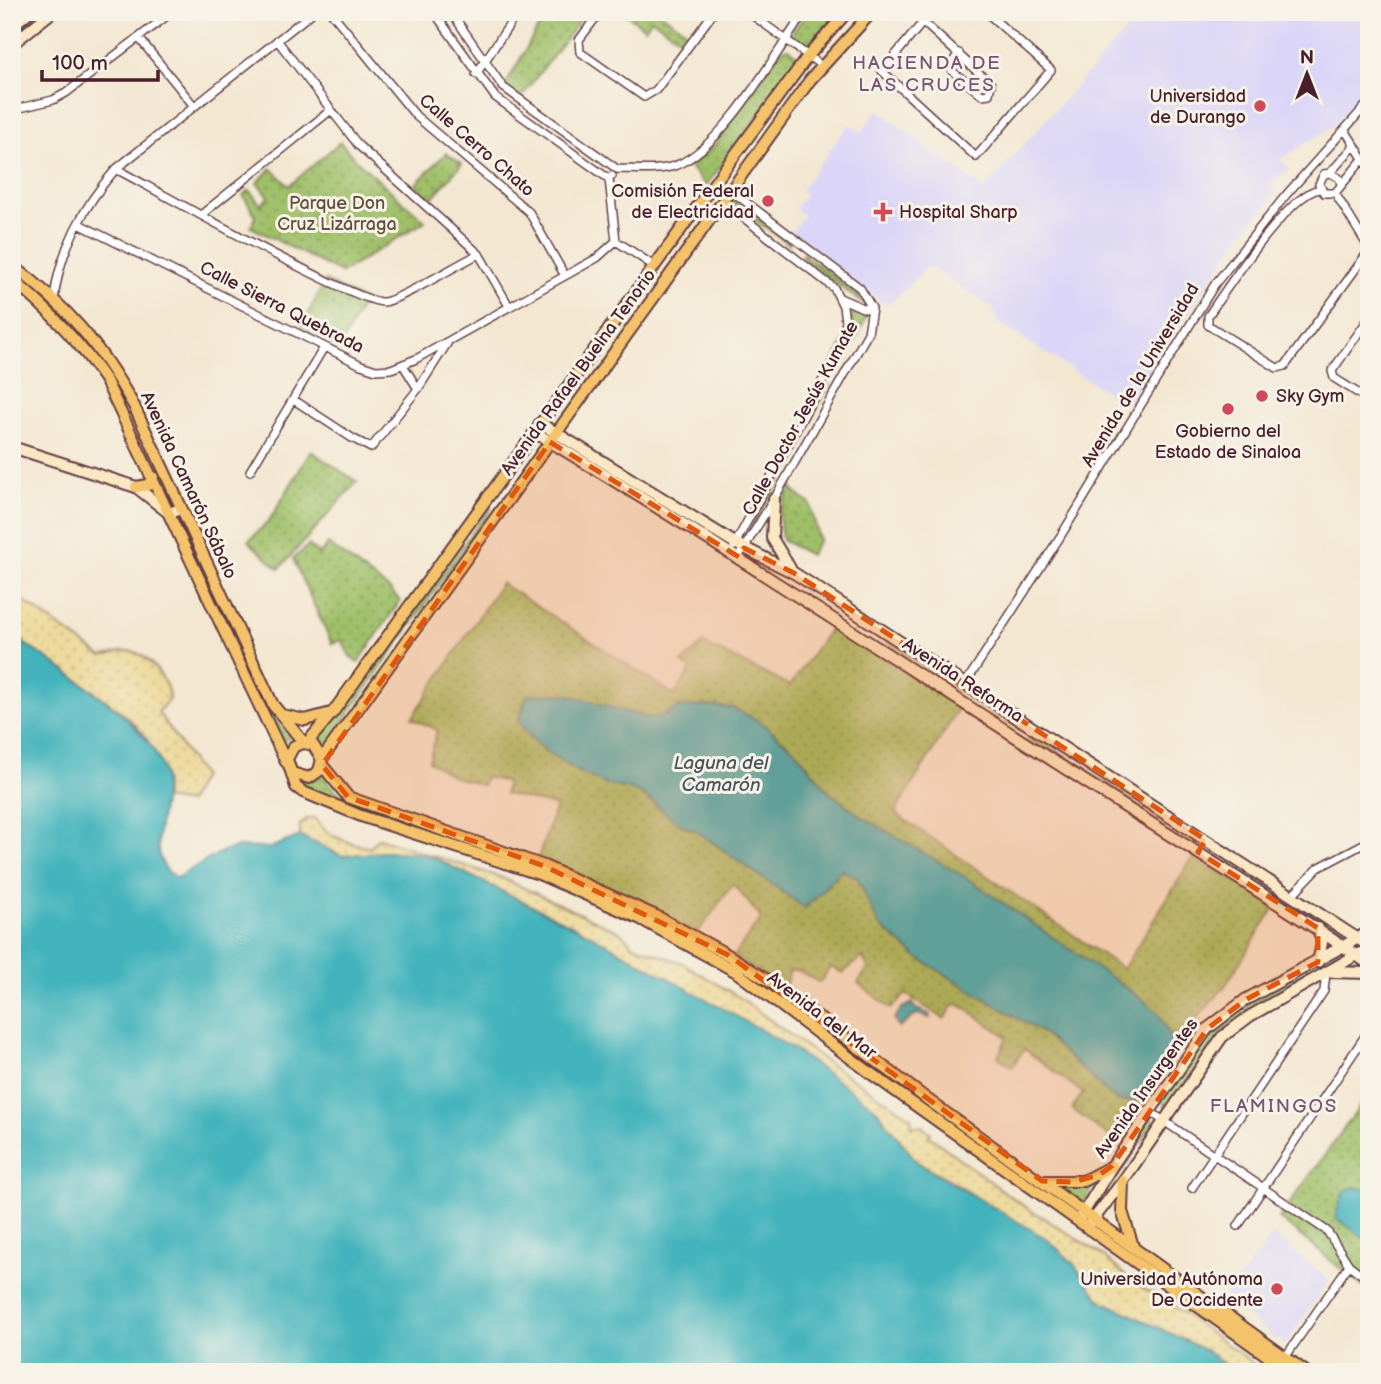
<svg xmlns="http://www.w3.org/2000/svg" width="1381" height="1384" viewBox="0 0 1381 1384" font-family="'Balsamiq Sans',sans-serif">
<defs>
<pattern id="grass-dots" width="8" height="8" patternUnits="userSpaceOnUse" patternTransform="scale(1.75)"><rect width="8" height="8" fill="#9fbf68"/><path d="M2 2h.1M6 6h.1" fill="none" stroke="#849b56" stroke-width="1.8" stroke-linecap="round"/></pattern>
<pattern id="sand-dots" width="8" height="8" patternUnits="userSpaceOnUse" patternTransform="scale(1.75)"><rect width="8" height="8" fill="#eeda9e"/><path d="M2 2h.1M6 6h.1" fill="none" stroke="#cebb88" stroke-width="1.8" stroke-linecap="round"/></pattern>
</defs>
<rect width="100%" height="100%" fill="#f7f3e8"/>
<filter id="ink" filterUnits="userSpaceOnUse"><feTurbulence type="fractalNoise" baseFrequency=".0143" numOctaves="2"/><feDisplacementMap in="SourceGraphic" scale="14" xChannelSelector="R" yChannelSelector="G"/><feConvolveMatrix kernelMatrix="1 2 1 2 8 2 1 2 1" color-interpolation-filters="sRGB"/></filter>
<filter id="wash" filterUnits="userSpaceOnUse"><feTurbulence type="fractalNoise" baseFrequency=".00686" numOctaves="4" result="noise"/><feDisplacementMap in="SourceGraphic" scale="28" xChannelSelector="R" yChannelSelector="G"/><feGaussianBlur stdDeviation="1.57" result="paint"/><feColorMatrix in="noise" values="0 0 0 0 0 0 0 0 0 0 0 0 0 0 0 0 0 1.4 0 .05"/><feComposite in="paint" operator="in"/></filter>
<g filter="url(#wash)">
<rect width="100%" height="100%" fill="#f3e7d1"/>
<path fill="#dbd6f7" d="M 1143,12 L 1369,12 L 1369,84 L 1332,127 L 1279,160 L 1290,169 L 1286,174 L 1283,172 L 1270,186 L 1276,193 L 1239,237 L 1127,405 L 997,322 L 992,307 L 928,266 L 887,306 L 790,235 L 804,216 L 795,208 L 806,195 L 801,190 L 849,124 L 862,132 L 878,110 L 984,189 Z
M 1273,1235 L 1329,1280 L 1285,1345 L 1223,1299 Z"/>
<path fill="url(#grass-dots)" stroke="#746f4a" stroke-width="2" d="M 547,12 L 586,12 L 520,99 L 504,88 Z
M 623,12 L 659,12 L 686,31 L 680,39 L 652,19 L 645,28 Z
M 808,12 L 841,12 L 810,48 L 804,48 L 793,38 L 793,31 Z
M 789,48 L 800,59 L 706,186 L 689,166 L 713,147 L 781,50 Z
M 340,142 L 357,161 L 425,221 L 341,273 L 251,227 L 256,216 L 243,195 L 249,190 L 261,205 L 269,196 L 257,183 L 271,168 L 289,186 Z
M 446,153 L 462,164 L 431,199 L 415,185 Z
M 733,199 L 790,240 L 789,244 L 732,204 Z
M 802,253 L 858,293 L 861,302 L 802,258 Z
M 325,281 L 364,301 L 339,349 L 301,327 Z
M 854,308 L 866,318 L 841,368 L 835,361 L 849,330 Z
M 826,383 L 829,385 L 807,427 L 807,437 L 747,534 Z
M 311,451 L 357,482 L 279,569 L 248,541 L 269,521 Z
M 791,485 L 794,492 L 810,504 L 819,540 L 810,555 L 782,540 L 779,514 Z
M 490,507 L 492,509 L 323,751 L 311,742 L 376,664 Z
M 182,529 L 185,529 L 270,709 L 290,737 L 284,741 Z
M 328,544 L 390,590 L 400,601 L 358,663 L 349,655 L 342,640 L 332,644 L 293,559 L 309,545 L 319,555 Z
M 501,583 L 675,695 L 691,669 L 682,663 L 703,643 L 790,686 L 832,625 L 960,706 L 895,813 L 1123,969 L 1193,857 C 1218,875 1254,886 1274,908 L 1224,988 L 1191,1025 L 1182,1044 L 1118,1143 L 1072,1109 L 1083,1093 L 1024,1049 L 1012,1067 L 998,1057 L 1007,1037 L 962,1006 L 955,1004 L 944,1019 L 906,994 L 891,1009 L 858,983 L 868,968 L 863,957 L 843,973 L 830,967 L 820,983 L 799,971 L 790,971 L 784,989 L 734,956 L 761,918 L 733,884 L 697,934 L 538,858 L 556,806 L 505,794 L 506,782 L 485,777 L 482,785 L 454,777 L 429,761 L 437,730 L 412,718 Z
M 852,614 L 1024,726 L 1020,730 L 850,618 Z
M 1030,734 L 1194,837 L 1194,839 L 1156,820 L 1027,739 Z
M 323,776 C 344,807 384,814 418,825 L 422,830 L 326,799 L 297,783 Z
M 1347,947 L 1352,952 L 1252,1008 L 1221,1033 L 1168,1108 L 1161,1101 L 1215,1029 L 1246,1005 Z
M 1369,1094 L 1369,1292 L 1279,1218 Z
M 1148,1119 L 1153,1119 L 1154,1123 L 1095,1209 L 1091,1204 Z
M 1091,1180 L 1094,1183 L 1083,1204 L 1060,1186 Z"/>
<path fill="url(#sand-dots)" stroke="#9c7c64" stroke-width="2" d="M 12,593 L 101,656 C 111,656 119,650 128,651 C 146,651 170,682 169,699 L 158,712 L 202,776 L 188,803 L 165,799 C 166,779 158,756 146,738 C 129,710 43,657 12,635 Z
M 308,818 L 315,818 C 328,839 348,842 370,848 L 378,838 L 500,877 L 620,932 L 633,945 L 682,963 L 742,999 L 818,1056 L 911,1117 L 912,1127 L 920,1125 L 931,1133 L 929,1136 L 1018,1202 L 1104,1256 L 1131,1281 L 1172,1305 L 1265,1372 L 1234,1372 L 1205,1350 L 1100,1300 L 1072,1262 L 954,1182 L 917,1162 L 875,1108 L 793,1049 L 589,934 L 434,858 L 415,853 L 385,852 L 342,856 L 300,836 L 300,825 Z"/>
<path fill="#43b3bc" stroke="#466974" stroke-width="2" d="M 12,635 C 55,666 142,715 161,764 C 176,801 136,852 176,878 L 221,852 L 238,847 L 270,848 L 300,836 L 342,856 L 385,852 L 415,853 L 434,858 L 589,934 L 761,1030 L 793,1049 L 875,1108 L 917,1162 L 1047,1239 L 1072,1262 L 1100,1300 L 1205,1350 L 1234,1372 L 12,1372 Z
M 565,694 L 648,718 L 663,716 L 679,707 L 709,706 L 733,708 L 757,720 L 794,749 L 829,792 L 862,817 L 967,878 L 1142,999 L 1158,1013 L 1172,1040 L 1165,1058 L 1135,1101 L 1117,1101 L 1044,1034 L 918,958 L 879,925 L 857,877 L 842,870 L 805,908 L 695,830 C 669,823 661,804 637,792 C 627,788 616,787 605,784 C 575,771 534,750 519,721 L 527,695 Z
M 913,1003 L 914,1008 L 929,1014 L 930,1018 L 917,1014 L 899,1028 L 894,1019 L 902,1008 Z
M 1354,1187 L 1369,1190 L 1369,1242 L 1335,1217 L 1344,1191 Z"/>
</g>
<g filter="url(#ink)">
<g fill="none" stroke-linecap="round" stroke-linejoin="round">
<g stroke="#633d44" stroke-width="10">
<path id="street" d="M 331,12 L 416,116 L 529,212 L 565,276
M 434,12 L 495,97 L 609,179
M 451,12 L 503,87 L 617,169
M 600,12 L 579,40 L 580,52 L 644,97 L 656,90 L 714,12
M 748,12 L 822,66
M 912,12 L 991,84 L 989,94 L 982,95 L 952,71 L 950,66 L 959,53
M 923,22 L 882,71 L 976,157 L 1051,70 L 986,12
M 139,38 L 194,106
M 277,40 L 359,146 L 479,254 L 509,306
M 476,74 L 518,12
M 12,110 L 53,100 L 66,93 L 172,12
M 1345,130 L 1369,168
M 116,169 C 152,188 359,305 384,302 C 400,300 460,263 479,254
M 617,169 C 637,169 658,172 677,165 C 724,146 774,55 805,12
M 1330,173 L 1355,145
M 612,176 L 609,179 L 616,241 L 654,266
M 1341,184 L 1339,178 L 1330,173 L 1324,174 L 1319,184 L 1324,193 L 1335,193 L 1363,159
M 1320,189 C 1290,192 1227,288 1208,316 L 1208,325 L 1277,368 L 1285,366 L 1368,252 L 1367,245 L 1335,193
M 730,190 L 860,288 L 872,308 L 868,333 L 774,499 L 739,556
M 722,201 L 834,288 L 843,306 L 846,328 L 833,361 L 734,546
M 201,215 L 331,110
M 79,224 L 361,365 L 376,370 L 391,369 L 416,359 L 597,258 L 616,241
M 840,298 L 865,309 L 872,308
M 54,300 C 59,251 84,205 116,169 L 313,12
M 1369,318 L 1332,371 L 1334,378 L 1369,400
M 403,365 L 418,389
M 294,400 L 352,438 L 371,448 L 418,389 L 448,342
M 250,471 L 323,349
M 965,684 L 1060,537 L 1215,284 L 1286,195 L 1369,102
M 1292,895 L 1318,868 L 1369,841
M 1149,1111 L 1327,1231 L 1349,1265 L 1369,1280
M 1192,1188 L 1324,991 L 1326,973
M 1238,1226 L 1369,1030
M 1284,1359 L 1349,1265"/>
</g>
<g stroke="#633d44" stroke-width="14">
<path id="secondary" d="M 12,26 L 29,12
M 12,44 L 52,12
M 540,423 L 735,543 L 794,573 L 1369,946
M 534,432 C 719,543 898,662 1080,778 C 1176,840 1274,899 1369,964
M 12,447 L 136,487 L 169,513 L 181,509
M 774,499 L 772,538 L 790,568
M 1318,928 L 1322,943 L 1318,962
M 1328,972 L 1369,973
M 1080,1218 L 1112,1166 L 1207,1029 L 1245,1000 L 1369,932
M 1089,1225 L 1123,1181 L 1222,1037 L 1250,1016 L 1360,953"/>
</g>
<g stroke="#633d44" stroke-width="14">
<path id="primary" d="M 12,265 C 69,308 99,344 134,406 L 273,705 L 304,743
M 12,279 C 49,310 79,341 106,381 L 286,762
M 136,487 L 148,485 L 153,477
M 282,715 L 305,720 L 331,713
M 307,743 L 333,712 L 718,178 L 808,56 L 847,12
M 322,759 L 810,80 L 872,12
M 322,765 L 348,797 L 544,866 L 656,916 L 728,955 L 775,985 L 935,1105 L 1306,1372
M 292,773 L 309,778 L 319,771 L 322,759 L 313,745 L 304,743 L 294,746 L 287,759 L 296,787 L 303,792 L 361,816 L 539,874 L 641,919 L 735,971 L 873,1075 L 1290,1372
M 1042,1181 L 1083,1181 L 1112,1166
M 1123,1181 L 1122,1211 L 1133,1246"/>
</g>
<use href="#street" stroke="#fff" stroke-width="7"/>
<use href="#secondary" stroke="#fbe7c3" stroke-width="10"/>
<use href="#primary" stroke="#f4c26a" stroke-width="10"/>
</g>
</g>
<path fill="#e0560e" fill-opacity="0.2" stroke="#e0560e" stroke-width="5" stroke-dasharray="14 9" stroke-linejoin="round" d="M 550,442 L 739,557 L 744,548 L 794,573 L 1206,840 L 1198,852 L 1318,928 L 1318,962 L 1245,1000 L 1207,1029 L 1112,1166 L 1099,1175 L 1073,1182 L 1042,1181 L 728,955 L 544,866 L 348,797 L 322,765 Z"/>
<g fill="#d1495b" stroke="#f7f3e8" stroke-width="2.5">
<circle cx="1260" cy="106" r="7"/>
<circle cx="768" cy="201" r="7"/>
<path d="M879.5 201.5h7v7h7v7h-7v7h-7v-7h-7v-7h7z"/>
<circle cx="1262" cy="396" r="7"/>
<circle cx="1228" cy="409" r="7"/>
<circle cx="1277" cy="1289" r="7"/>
</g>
<g text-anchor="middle" stroke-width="6" stroke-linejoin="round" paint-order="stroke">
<g font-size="18" fill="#4a1f2b" stroke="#f7f3e8" text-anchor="end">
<text x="1246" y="102">Universidad<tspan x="1246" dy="21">de Durango</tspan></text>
<text x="754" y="197">Comisión Federal<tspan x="754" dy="21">de Electricidad</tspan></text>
<text x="899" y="218" text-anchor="start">Hospital Sharp</text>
<text x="1276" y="402" text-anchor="start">Sky Gym</text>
<text x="1228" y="437" text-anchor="middle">Gobierno del<tspan x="1228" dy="21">Estado de Sinaloa</tspan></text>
<text x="1263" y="1285">Universidad Autónoma<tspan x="1263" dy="21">De Occidente</tspan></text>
</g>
<g font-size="18" fill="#4a1f2b" stroke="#f7f3e8">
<text transform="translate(477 145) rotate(41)" y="6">Calle Cerro Chato</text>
<text transform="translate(282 307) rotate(27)" y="6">Calle Sierra Quebrada</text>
<text transform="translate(578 372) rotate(-54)" y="6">Avenida Rafael Buelna Tenorio</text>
<text transform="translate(1140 375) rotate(-59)" y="6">Avenida de la Universidad</text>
<text transform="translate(800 418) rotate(-61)" y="6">Calle Doctor Jesús Kumate</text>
<text transform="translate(189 485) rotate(65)" y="6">Avenida Camarón Sábalo</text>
<text transform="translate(963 680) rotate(33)" y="6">Avenida Reforma</text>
<text transform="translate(822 1015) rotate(37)" y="6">Avenida del Mar</text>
<text transform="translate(1146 1088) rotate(-55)" y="6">Avenida Insurgentes</text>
</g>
<g font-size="18" fill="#644f3d" stroke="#f7f3e8">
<text x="337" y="209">Parque Don<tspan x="337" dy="21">Cruz Lizárraga</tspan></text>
</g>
<g font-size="19" letter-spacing="2" fill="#795473" stroke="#f7f3e8">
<text x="927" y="69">HACIENDA DE<tspan x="927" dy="22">LAS CRUCES</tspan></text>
<text x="1274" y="1112">FLAMINGOS</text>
</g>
<g font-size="19" font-style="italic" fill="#48535e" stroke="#f7f3e8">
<text x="721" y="769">Laguna del<tspan x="721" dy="22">Camarón</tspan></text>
</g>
</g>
<rect width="1381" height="1384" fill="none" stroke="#f7f3e8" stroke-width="42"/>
<g transform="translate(1307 74)" stroke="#f7f3e8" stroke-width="5" paint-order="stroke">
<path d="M0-5L12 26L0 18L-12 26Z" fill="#4a1f2b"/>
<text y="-10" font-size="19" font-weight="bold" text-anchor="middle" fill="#4a1f2b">N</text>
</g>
<path d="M42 70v10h116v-10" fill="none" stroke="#4a1f2b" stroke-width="3.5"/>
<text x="52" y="70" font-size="21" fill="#4a1f2b" stroke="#f7f3e8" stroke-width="5" paint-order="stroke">100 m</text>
</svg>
